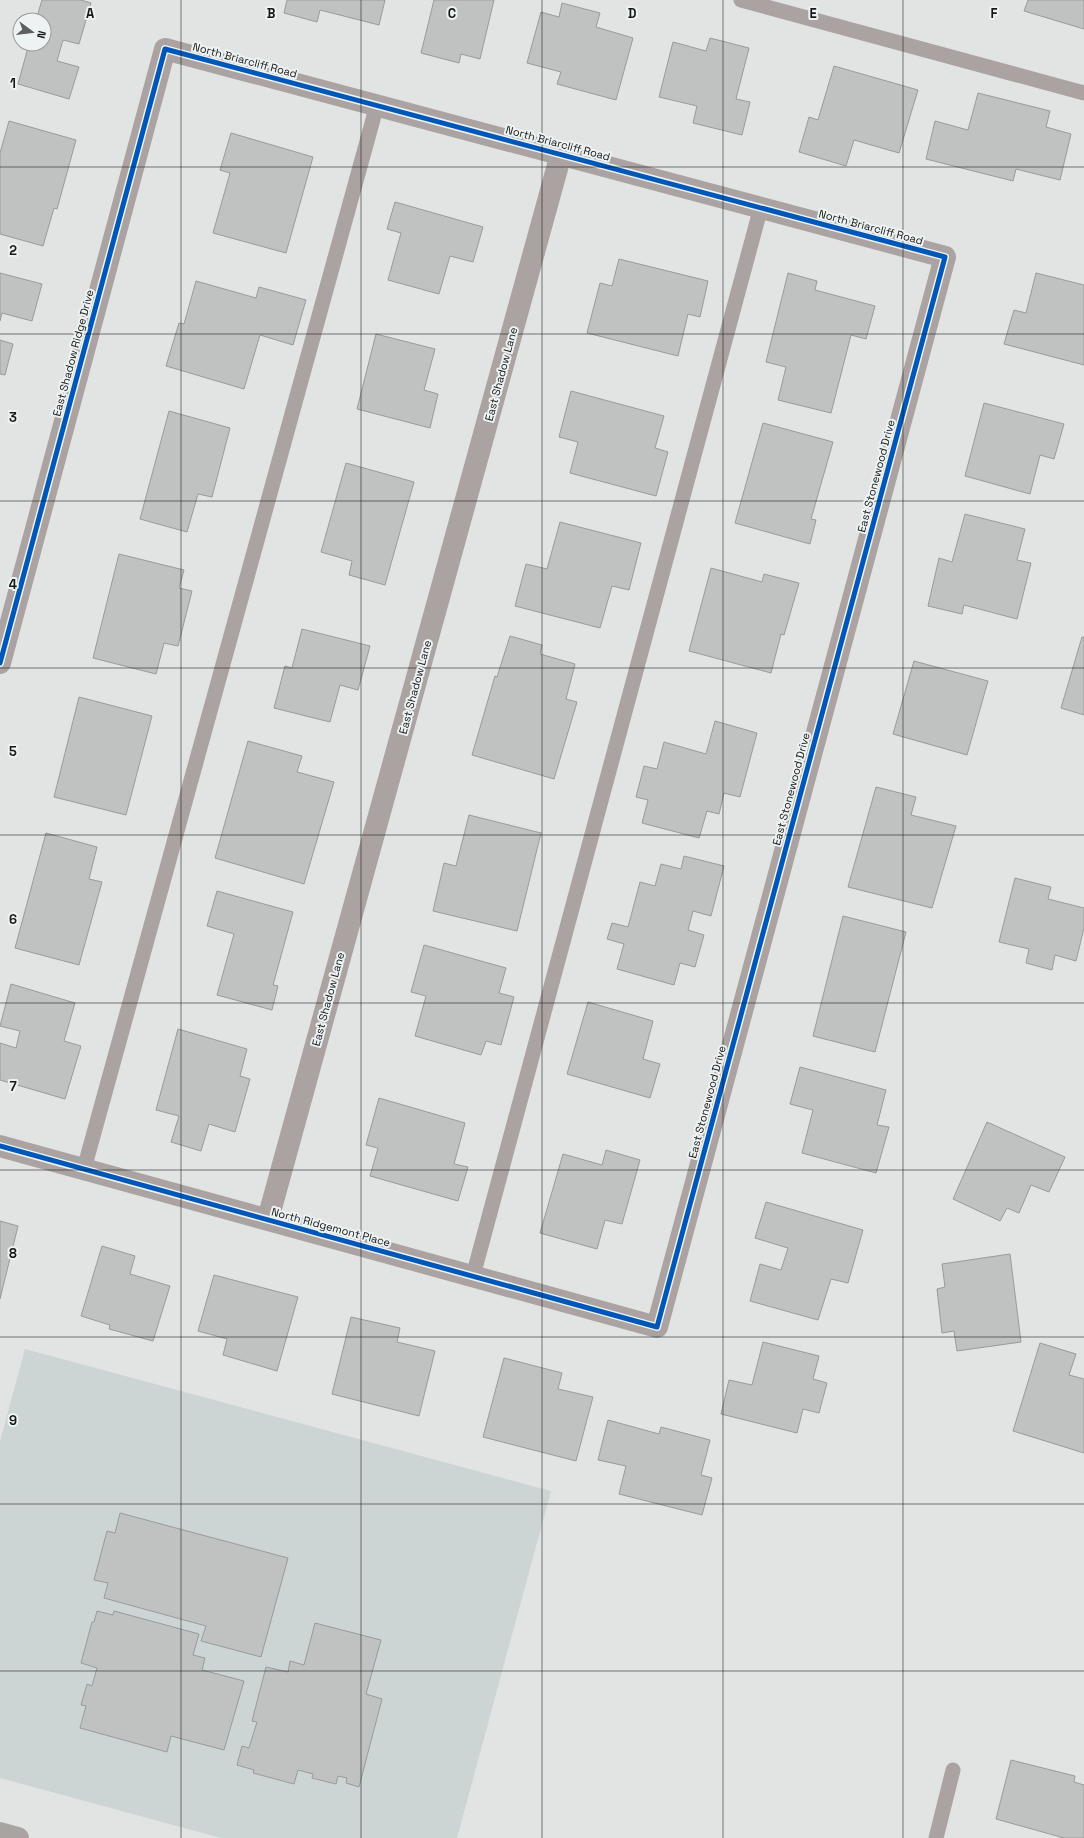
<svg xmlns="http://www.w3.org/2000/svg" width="1084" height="1838" viewBox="0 0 1084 1838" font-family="'Space Grotesk',sans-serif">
<rect width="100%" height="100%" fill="#e1e4e3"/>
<path fill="#ccd5d4" d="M 25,1349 L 551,1491 L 457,1838 L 221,1838 L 0,1778 L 0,1441 Z"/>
<path fill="#bfc2c1" stroke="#999b9b" d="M 42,0 L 81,0 L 91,3 L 79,44 L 63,40 L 57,61 L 79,67 L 69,99 L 18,84 L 29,44 L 44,44 L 44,20 L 36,20 Z
M 287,0 L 385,0 L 379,25 L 320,10 L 317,22 L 284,13 Z
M 434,0 L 494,0 L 480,59 L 461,54 L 459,63 L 421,53 Z
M 1028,0 L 1084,0 L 1084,29 L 1024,11 Z
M 562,3 L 600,13 L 596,27 L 633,38 L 616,100 L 557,84 L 561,72 L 527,63 L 541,12 L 559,17 Z
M 710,38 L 749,48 L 736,99 L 750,102 L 742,135 L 693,123 L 697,106 L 659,97 L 673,42 L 706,51 Z
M 834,66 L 918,90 L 899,153 L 854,140 L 846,166 L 799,152 L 809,117 L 818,120 Z
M 978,93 L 1050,111 L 1046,127 L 1071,134 L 1060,180 L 1016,169 L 1013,181 L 926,159 L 935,121 L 968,130 Z
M 9,121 L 76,140 L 57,209 L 54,208 L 43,246 L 0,234 L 0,153 Z
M 231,133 L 313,157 L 286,253 L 213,233 L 230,173 L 220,170 Z
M 395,202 L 483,227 L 473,262 L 450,256 L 439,294 L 388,280 L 401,233 L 387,229 Z
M 619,259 L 708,281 L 700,317 L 688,314 L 678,356 L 587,333 L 600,283 L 612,286 Z
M 0,273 L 42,284 L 32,321 L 2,313 L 0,321 Z
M 788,273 L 817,281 L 815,290 L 875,306 L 866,339 L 851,335 L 831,413 L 778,400 L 786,367 L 766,362 Z
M 1036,273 L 1084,285 L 1084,365 L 1004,344 L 1014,310 L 1026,313 Z
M 196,281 L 256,298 L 259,287 L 306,300 L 293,345 L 260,335 L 244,389 L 166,366 L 179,323 L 184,324 Z
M 376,334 L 435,349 L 424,390 L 438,394 L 430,428 L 357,409 Z
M 0,340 L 13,344 L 5,375 L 0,374 Z
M 571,391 L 664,416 L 655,448 L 668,452 L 656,496 L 570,473 L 578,442 L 559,437 Z
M 984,403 L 1064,424 L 1054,459 L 1040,455 L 1030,494 L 965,476 Z
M 169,411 L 230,428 L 212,497 L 198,494 L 187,532 L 140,519 Z
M 763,423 L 833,442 L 811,519 L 816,520 L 810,544 L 735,523 Z
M 346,463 L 414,482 L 385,585 L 349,575 L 352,561 L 321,552 Z
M 965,514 L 1025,529 L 1017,560 L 1031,563 L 1017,619 L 964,605 L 962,614 L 928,606 L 939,558 L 952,562 Z
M 560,522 L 641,543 L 629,590 L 612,586 L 600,628 L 515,606 L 526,564 L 547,569 Z
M 119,554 L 184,570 L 179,588 L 192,591 L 178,646 L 164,643 L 156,674 L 93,658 Z
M 711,568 L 762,582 L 764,574 L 799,583 L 784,635 L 781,634 L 771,673 L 689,651 Z
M 302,629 L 370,646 L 358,690 L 340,685 L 330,722 L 274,708 L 285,666 L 292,668 Z
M 510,636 L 542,645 L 540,654 L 575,664 L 566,699 L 577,702 L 554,779 L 472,755 L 495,676 L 497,677 Z
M 1082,637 L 1084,637 L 1084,715 L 1061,708 Z
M 914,661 L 988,681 L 967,755 L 893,734 Z
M 79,697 L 152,716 L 126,815 L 54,797 Z
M 715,721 L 757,733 L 740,797 L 724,793 L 719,814 L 707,811 L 699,838 L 642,823 L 648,800 L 636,797 L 644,766 L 657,769 L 664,742 L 706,754 Z
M 248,741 L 302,756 L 297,772 L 334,782 L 304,884 L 215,858 Z
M 876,787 L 916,797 L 911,815 L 956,826 L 932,908 L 848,887 Z
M 469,815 L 541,833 L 517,931 L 433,911 L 444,863 L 456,866 Z
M 46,833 L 97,847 L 89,879 L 102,882 L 79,965 L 15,948 Z
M 684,856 L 724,866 L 711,916 L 693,911 L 688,930 L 704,935 L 695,967 L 680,963 L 674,985 L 617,969 L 624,944 L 607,939 L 612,923 L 628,927 L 640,882 L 655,886 L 661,864 L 681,869 Z
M 1015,878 L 1051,887 L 1048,899 L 1084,908 L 1084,928 L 1076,961 L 1055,955 L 1052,970 L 1026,963 L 1029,949 L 999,942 Z
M 217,891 L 293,912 L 273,985 L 278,986 L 272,1010 L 217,995 L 234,934 L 207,926 Z
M 843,916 L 906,932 L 875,1052 L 813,1036 Z
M 424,945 L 506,968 L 499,993 L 514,997 L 501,1045 L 486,1041 L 481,1055 L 415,1036 L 426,996 L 411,992 Z
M 11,984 L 75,1003 L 64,1041 L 81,1046 L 65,1099 L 0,1080 L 0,1043 L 16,1048 L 20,1031 L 0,1026 Z
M 588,1002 L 653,1021 L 643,1059 L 660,1064 L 650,1098 L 567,1074 Z
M 178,1029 L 247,1049 L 240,1076 L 250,1079 L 235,1132 L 209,1124 L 201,1151 L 171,1142 L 179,1116 L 156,1110 Z
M 800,1067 L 886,1090 L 877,1125 L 889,1127 L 876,1173 L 802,1153 L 813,1110 L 790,1104 Z
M 379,1098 L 465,1123 L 454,1164 L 468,1167 L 458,1201 L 370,1176 L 378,1148 L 366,1145 Z
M 987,1122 L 1065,1157 L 1049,1192 L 1031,1185 L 1019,1213 L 1007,1208 L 1000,1221 L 953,1199 Z
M 606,1150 L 640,1160 L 622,1224 L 605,1220 L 597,1249 L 540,1233 L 563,1154 L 602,1165 Z
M 766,1202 L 863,1230 L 848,1283 L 831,1279 L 818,1320 L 750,1301 L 760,1264 L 781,1270 L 788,1248 L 755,1238 Z
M 0,1221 L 18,1226 L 0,1299 Z
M 102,1246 L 135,1256 L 130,1274 L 170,1286 L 153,1341 L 109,1329 L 110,1325 L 81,1316 Z
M 1010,1254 L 1021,1342 L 957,1351 L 954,1331 L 942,1333 L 937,1289 L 945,1287 L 942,1264 Z
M 214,1275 L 298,1297 L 277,1371 L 223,1355 L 227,1339 L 198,1331 Z
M 351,1317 L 400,1328 L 397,1342 L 435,1351 L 419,1416 L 332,1394 Z
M 763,1342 L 819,1356 L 813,1379 L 827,1383 L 819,1413 L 803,1409 L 797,1433 L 721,1414 L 729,1380 L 752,1385 Z
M 1040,1343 L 1076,1354 L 1069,1375 L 1084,1379 L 1084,1453 L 1013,1431 Z
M 504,1358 L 562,1373 L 558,1389 L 593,1397 L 576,1461 L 483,1437 Z
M 608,1420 L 659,1434 L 661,1427 L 710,1440 L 701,1475 L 712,1478 L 702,1515 L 619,1494 L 626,1466 L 598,1460 Z
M 120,1513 L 288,1558 L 261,1657 L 201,1641 L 206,1626 L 104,1598 L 108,1583 L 94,1580 L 107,1531 L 115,1533 Z
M 97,1611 L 113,1615 L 114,1611 L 199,1634 L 193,1655 L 205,1658 L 202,1670 L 244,1681 L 224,1750 L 171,1736 L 167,1752 L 80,1728 L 86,1706 L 81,1705 L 87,1684 L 92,1686 L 97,1668 L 81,1663 L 92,1622 L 94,1622 Z
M 315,1623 L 381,1640 L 366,1694 L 382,1699 L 359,1787 L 346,1783 L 347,1778 L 338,1776 L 336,1784 L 312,1778 L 313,1774 L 298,1770 L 294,1784 L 253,1773 L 254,1770 L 237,1765 L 242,1746 L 249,1748 L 257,1722 L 252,1721 L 266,1667 L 288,1672 L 290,1661 L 304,1665 Z
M 1011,1760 L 1075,1776 L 1074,1782 L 1084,1785 L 1084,1838 L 1064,1838 L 996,1819 Z"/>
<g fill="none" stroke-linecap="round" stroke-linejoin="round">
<path stroke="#aaa3a2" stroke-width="15" d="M 741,0 L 1084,93
M 84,1169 L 377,105
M 473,1276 L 761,207
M 936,1838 L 953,1770"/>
<path stroke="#aaa3a2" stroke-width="22" d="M 0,663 L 165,49 L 945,257 L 657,1327 L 0,1146
M 268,1219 L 561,154"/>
<path stroke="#a9a3a1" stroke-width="22" d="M 0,1833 L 18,1838"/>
<g stroke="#edf2f2" stroke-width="8">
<path id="cycleway" d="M 0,663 L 165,49 L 945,257 L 657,1327 L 0,1146"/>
</g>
<use href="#cycleway" stroke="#0057b8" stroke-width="5"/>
</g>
<path fill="none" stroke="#171818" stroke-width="1" stroke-opacity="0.55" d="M 181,0 L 181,1838M 361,0 L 361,1838M 542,0 L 542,1838M 723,0 L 723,1838M 903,0 L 903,1838M 0,167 L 1084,167M 0,334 L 1084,334M 0,501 L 1084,501M 0,668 L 1084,668M 0,835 L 1084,835M 0,1003 L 1084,1003M 0,1170 L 1084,1170M 0,1337 L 1084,1337M 0,1504 L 1084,1504M 0,1671 L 1084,1671"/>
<g text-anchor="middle" stroke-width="4" stroke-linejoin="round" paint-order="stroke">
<g font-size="11" fill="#171818" stroke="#edf2f2">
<text transform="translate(245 60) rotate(15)" y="4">North Briarcliff Road</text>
<text transform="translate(558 143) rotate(15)" y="4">North Briarcliff Road</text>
<text transform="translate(871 227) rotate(15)" y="4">North Briarcliff Road</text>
<text transform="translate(73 353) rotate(-75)" y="4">East Shadow Ridge Drive</text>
<text transform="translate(501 374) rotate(-75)" y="4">East Shadow Lane</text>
<text transform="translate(876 476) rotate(-75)" y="4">East Stonewood Drive</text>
<text transform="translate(415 687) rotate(-75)" y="4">East Shadow Lane</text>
<text transform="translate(791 789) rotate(-75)" y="4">East Stonewood Drive</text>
<text transform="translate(328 999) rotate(-75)" y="4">East Shadow Lane</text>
<text transform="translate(707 1102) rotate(-75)" y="4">East Stonewood Drive</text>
<text transform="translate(331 1227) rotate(15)" y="4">North Ridgemont Place</text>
</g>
</g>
<g font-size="13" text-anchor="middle" font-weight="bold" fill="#171818" stroke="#edf2f2" stroke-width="4" stroke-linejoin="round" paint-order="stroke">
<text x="90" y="18">A</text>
<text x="271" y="18">B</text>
<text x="452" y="18">C</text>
<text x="632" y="18">D</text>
<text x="813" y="18">E</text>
<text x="994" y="18">F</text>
<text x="13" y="88">1</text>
<text x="13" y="255">2</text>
<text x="13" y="422">3</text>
<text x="13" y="589">4</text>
<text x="13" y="756">5</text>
<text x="13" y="924">6</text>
<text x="13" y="1091">7</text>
<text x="13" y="1258">8</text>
<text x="13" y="1425">9</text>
</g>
<g transform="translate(32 32) rotate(105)"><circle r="19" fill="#edf2f2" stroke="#979b9b"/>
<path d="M0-3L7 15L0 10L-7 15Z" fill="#5e5f5f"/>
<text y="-6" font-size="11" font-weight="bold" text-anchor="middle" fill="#171818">N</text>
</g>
</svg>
